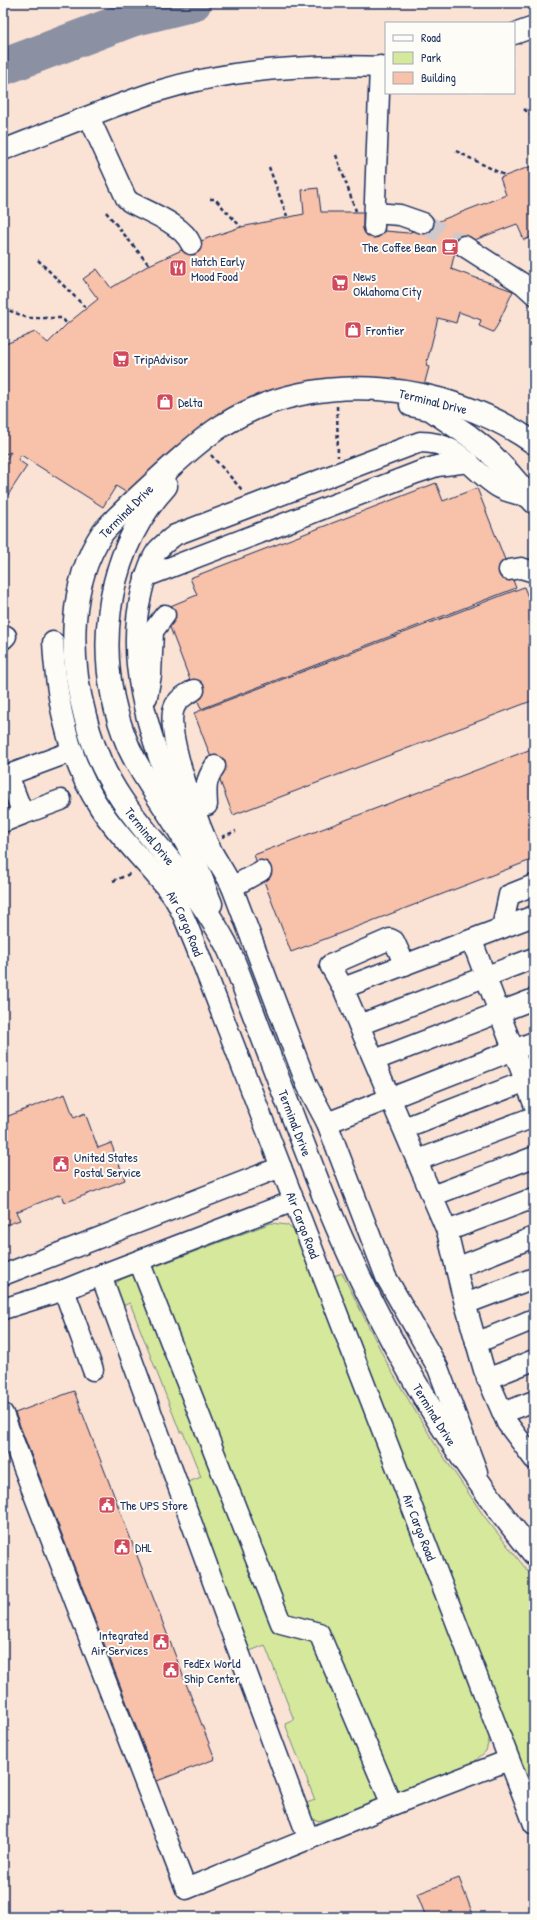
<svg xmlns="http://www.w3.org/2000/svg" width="537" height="1920" viewBox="0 0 537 1920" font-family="'Patrick Hand',sans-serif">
<rect width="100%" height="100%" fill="#fcf0e8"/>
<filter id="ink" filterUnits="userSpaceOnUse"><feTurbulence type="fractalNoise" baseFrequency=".025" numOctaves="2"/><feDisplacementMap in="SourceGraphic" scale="8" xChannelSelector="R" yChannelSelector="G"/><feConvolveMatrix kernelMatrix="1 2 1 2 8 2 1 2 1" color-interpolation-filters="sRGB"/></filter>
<g filter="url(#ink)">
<path fill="#fae2d5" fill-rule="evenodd" d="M 3,3 L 534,3 L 534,1917 L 3,1917 ZM 386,23 L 514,23 L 514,93 L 386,93 Z"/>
<path fill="#d5e89c" stroke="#788c7d" d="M 271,1223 L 287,1225 L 297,1233 L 490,1736 L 486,1751 L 474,1762 L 330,1818 L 319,1821 L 309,1817 L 301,1805 L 315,1800 L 285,1724 L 294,1720 L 265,1645 L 250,1651 L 186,1483 L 201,1477 L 183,1432 L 180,1432 L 130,1303 L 111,1310 L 113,1285 L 122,1279 Z
M 342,1273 L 389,1367 L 435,1444 L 484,1516 L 534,1579 L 534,1796 L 334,1276 Z"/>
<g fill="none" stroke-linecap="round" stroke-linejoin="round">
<path stroke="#8c90a3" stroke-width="37" d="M 3,67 L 133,18 L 193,3"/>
</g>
<path fill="#f7c1aa" stroke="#1b2f5e" d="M 534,165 L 534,236 L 524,240 L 517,224 L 456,247 L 451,269 L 513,291 L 497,326 L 493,332 L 479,326 L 481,320 L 459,312 L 456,323 L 438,318 L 426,366 L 429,367 L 422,393 L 288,392 L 135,498 L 116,486 L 103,507 L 21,455 L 18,460 L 27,466 L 8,495 L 3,492 L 3,464 L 11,452 L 3,455 L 3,345 L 35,332 L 48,343 L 67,324 L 98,299 L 83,279 L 97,269 L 111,288 L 149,265 L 208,238 L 241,227 L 304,214 L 302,190 L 318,188 L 321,212 L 363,212 L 363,229 L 408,233 L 506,195 L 500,178 Z
M 436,483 L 443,501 L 477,488 L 516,588 L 201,709 L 163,609 L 197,595 L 190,578 Z
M 524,587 L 534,612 L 534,700 L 233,815 L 194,713 Z
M 534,748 L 534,859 L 291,952 L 254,855 Z
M 65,1094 L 74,1118 L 85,1113 L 98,1148 L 111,1143 L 125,1180 L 64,1203 L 61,1194 L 16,1212 L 20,1220 L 3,1226 L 3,1118 Z
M 74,1391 L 215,1759 L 157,1781 L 15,1413 Z
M 459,1878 L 474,1917 L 426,1917 L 417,1894 Z"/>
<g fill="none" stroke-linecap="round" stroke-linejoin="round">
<path stroke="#cfc9cc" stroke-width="20" stroke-dasharray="20 10" stroke-linecap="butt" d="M 423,223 L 464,246"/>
<g stroke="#1b2f5e" stroke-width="23">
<g id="minor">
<path d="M 514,34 L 534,27"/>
<path d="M 89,117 L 126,198 L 130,202 C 148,212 183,224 191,244"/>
<path d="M 3,150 C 55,130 106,108 158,91 C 232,68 310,64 386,67"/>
<path d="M 375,213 L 400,215 L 423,223"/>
<path d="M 374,227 L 380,66"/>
<path d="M 464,246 L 523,284 L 534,294"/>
<path d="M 509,570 L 521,568 L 534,572"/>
<path d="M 145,577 L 416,473 L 437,466 L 469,462"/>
<path d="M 3,639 L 6,636"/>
<path id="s1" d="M 53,642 C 56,699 68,760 100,808 C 120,839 149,865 172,895 C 182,909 188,928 195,944 L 534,1824"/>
<path d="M 194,690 C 187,694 177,699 174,708 C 165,731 196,817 207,842 C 214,858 225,871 232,887 L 307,1085 L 327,1123 L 386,1277 L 438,1368 L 477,1472"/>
<path d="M 147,697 L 151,675 L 153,631 L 165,615"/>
<path d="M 3,777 L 73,751"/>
<path d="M 207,805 C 206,787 205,781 215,766"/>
<path d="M 23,814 L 61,800"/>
<path d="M 3,822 L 23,814 L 8,775"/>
<path d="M 184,829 C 158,752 121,673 142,591 C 145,578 149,562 157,551 C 162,545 169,540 175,535 L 420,442 C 460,442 469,469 498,487 C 507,493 521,494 531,498"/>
<path d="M 534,885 L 509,895 L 502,928 L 343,988 L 447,1231 L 461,1289 L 484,1370 L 507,1423 L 534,1459"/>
<path d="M 232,887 L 261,871"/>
<path d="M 502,928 L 534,916"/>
<path d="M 472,941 L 534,1104"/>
<path d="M 343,988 L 330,965 L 390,939 L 394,941 L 405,965"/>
<path d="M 359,1025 L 534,958"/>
<path d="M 375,1060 L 534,999"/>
<path d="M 327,1123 L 534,1042"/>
<path d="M 404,1128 L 534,1078"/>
<path d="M 418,1160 L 534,1117"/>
<path d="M 432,1196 L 534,1157"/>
<path d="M 447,1231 L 534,1198"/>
<path d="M 139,1261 L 281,1623 L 319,1633 L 392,1805"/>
<path d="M 456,1268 L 534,1237"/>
<path d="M 3,1275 L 281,1167"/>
<path d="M 101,1275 L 294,1201"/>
<path d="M 64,1290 L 93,1370"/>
<path d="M 465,1304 L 534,1278"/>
<path d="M 3,1309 L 64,1290 L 101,1275 L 227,1620 L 309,1840"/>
<path d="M 476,1343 L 534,1319"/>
<path d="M 487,1379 L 534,1360"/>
<path d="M 503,1413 L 534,1401"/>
<path d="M 3,1414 L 186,1889 L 392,1805 L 509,1760"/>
</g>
</g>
<g stroke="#1b2f5e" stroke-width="25">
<g id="major">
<path d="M 411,405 L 430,409 L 468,435 L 488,451 L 509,473 L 534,502"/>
<path id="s2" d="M 534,443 C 448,382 317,367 225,424 C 206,435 189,451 173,465 C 149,487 125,508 103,532 C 68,584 69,657 85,716 C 92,745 105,775 122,800 C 137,822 155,842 172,863 C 191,888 211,916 226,944 C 238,968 246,995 256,1020 C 278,1079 301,1138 324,1197 C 375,1321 448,1451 534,1554"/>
<path d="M 166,486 C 102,556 92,662 129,748 C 146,785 174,816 191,852 C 199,869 204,887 211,904"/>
</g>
</g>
<path stroke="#1b2f5e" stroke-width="2.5" stroke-dasharray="4 3" stroke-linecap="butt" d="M 524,109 L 534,118
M 456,151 L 506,176
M 336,155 L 356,211
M 269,167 L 287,216
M 210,199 L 215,199 L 241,227
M 106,212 L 149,265
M 38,260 L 86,308
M 3,308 L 28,318 L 62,318 L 67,324
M 337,406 L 338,457
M 211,455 L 243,491
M 222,837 L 236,831
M 113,881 L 132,873"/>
<use href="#minor" stroke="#fdfcf7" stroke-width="20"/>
<use href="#major" stroke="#fdfcf7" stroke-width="22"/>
</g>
</g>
<defs>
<g id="cafe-square" transform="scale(0.9)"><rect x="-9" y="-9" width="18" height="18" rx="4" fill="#d1495b" stroke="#fdfcf7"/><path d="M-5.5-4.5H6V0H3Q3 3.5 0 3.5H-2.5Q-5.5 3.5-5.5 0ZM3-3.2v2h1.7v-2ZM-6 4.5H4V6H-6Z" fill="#fff"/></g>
<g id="restaurant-square" transform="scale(0.9)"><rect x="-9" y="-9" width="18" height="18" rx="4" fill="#d1495b" stroke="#fdfcf7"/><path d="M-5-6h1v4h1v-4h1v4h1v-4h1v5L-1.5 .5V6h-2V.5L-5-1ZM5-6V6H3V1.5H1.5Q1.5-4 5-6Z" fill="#fff"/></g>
<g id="supermarket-square" transform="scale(0.9)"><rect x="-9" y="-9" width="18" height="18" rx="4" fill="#d1495b" stroke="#fdfcf7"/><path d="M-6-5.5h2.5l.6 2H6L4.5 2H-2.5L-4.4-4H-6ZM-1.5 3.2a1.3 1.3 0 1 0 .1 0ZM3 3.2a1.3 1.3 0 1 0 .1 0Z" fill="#fff"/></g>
<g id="shop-square" transform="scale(0.9)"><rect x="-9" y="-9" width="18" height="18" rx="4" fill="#d1495b" stroke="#fdfcf7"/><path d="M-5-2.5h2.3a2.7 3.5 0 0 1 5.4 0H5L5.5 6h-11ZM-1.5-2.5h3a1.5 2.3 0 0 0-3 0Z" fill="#fff"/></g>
<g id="civic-square" transform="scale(0.9)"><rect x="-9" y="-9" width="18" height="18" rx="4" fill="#d1495b" stroke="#fdfcf7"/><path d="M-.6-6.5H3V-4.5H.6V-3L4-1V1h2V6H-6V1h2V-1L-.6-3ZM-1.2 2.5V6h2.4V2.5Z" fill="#fff"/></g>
</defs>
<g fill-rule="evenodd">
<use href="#cafe-square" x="450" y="247"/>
<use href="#restaurant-square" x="178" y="268"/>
<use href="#supermarket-square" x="340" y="283"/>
<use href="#shop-square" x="353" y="330"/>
<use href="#supermarket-square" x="121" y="359"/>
<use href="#shop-square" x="165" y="402"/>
<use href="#civic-square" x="61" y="1164"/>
<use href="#civic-square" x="107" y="1505"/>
<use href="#civic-square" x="122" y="1547"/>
<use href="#civic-square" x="161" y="1642"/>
<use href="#civic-square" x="171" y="1670"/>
</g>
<g text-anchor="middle" stroke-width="4" stroke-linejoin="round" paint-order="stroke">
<g font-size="13" fill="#1b2f5e" stroke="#fdfcf7" text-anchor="start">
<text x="437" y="252" text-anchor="end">The Coffee Bean</text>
<text x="191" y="266">Hatch Early<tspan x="191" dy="15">Mood Food</tspan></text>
<text x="353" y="281">News<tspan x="353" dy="15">Oklahoma City</tspan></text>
<text x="366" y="335">Frontier</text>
<text x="134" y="364">TripAdvisor</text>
<text x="178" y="407">Delta</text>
<text x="74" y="1162">United States<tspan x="74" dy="15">Postal Service</tspan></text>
<text x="120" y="1510">The UPS Store</text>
<text x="135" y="1552">DHL</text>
<text x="148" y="1640" text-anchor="end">Integrated<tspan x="148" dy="15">Air Services</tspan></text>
<text x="184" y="1668">FedEx World<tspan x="184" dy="15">Ship Center</tspan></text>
</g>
<g font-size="13" fill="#1b2f5e" stroke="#fdfcf7">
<text transform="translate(433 401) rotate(14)" y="5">Terminal Drive</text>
<text transform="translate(126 511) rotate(-45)" y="5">Terminal Drive</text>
<text dy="5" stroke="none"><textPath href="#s2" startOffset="818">Terminal Drive</textPath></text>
<text dy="5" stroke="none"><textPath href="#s1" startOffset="319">Air Cargo Road</textPath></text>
<text dy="5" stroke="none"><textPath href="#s2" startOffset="1142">Terminal Drive</textPath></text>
<text dy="5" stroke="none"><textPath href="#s1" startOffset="643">Air Cargo Road</textPath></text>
<text dy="5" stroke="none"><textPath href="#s2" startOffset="1466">Terminal Drive</textPath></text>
<text dy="5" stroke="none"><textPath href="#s1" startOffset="967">Air Cargo Road</textPath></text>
</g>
</g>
<rect width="537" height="1920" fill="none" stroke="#fdfcf7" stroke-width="16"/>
<rect x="8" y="8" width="521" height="1904" fill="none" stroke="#1b2f5e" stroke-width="1.5" filter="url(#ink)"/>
<rect x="385" y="22" width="130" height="72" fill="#fdfcf7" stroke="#a3aaba"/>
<rect x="393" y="35" width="20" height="6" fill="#fdfcf7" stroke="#a3aaba"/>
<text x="421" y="42" font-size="12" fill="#1b2f5e">Road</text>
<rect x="393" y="52" width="20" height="12" fill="#d5e89c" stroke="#a3aaba"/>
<text x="421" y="62" font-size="12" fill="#1b2f5e">Park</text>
<rect x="393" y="72" width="20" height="12" fill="#f7c1aa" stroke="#a3aaba"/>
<text x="421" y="82" font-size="12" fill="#1b2f5e">Building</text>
</svg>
